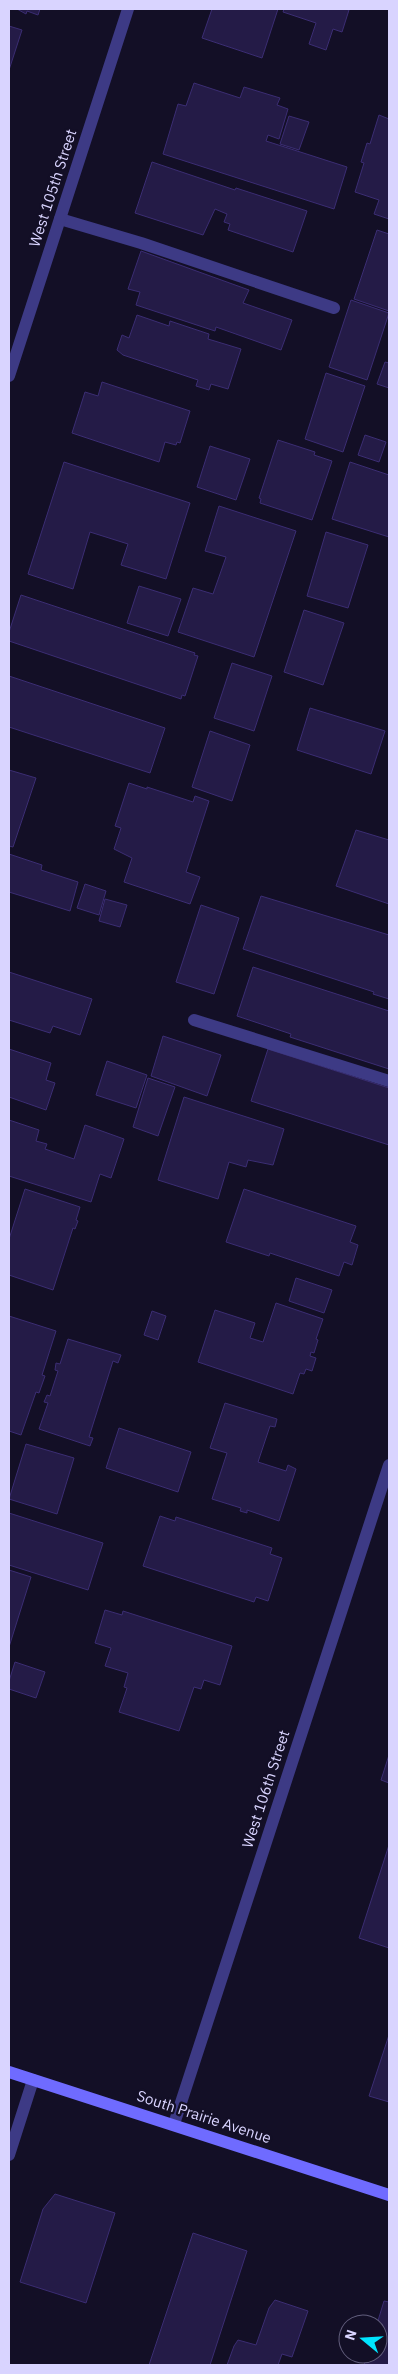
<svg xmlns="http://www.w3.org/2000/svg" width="398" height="2374" viewBox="0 0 398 2374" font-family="'IBM Plex Sans',sans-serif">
<rect width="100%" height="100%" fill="#130f26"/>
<path fill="#241b47" stroke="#3b2d73" d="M 17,9 L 40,9 L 38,15 L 27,11 L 26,14 Z
M 212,9 L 278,9 L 262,58 L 202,38 Z
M 284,9 L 345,9 L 349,10 L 342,32 L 333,29 L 326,50 L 309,44 L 316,23 L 283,12 Z
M 9,26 L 22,30 L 9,70 Z
M 194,83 L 240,98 L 244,87 L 280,98 L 277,105 L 288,109 L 279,139 L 268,135 L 266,141 L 347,167 L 334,209 L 163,154 L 178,104 L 186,106 Z
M 379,115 L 389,119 L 389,219 L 374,214 L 379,200 L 355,192 L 364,163 L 361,162 L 367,143 L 370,144 Z
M 289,116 L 309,122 L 299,150 L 280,144 Z
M 152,162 L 235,190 L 236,188 L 307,211 L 293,252 L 228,230 L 230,224 L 224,222 L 227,214 L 215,209 L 203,235 L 135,213 Z
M 377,230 L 389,234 L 389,311 L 354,299 Z
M 141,251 L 249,290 L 243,303 L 292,320 L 281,350 L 216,327 L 215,331 L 136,305 L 140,292 L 128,289 Z
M 351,300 L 389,313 L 367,380 L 329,367 Z
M 137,315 L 169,326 L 170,321 L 209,334 L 208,339 L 241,349 L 228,389 L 211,384 L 209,390 L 196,386 L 198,380 L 123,355 L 117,350 L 122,335 L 129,338 Z
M 385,362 L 389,363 L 389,388 L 377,384 Z
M 326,373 L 365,386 L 343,452 L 305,439 Z
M 102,382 L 190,411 L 180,443 L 177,442 L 176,445 L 165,442 L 159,462 L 72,433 L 85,392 L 98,396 Z
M 365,435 L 386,442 L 379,462 L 358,455 Z
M 278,440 L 315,452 L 314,455 L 332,461 L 312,520 L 260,503 L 261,499 L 259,498 Z
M 210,446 L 250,459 L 236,500 L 197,487 Z
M 64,462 L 190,503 L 166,579 L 121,565 L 128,544 L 90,532 L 73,589 L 28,574 Z
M 350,462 L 389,475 L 389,537 L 332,519 Z
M 219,506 L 296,531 L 254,657 L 178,632 L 193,588 L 213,594 L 226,557 L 205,551 Z
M 326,532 L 368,545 L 348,608 L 307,596 Z
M 139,586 L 181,599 L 168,636 L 127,623 Z
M 21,595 L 195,653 L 194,655 L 198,656 L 185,696 L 182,695 L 181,699 L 9,641 L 9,632 Z
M 304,610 L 344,623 L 323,685 L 284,672 Z
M 232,663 L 272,676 L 254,731 L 214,718 Z
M 9,676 L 165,728 L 150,773 L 9,727 Z
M 310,708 L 385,731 L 371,774 L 297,750 Z
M 210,731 L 250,745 L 232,801 L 192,787 Z
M 9,770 L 36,778 L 13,847 L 9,846 Z
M 129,783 L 147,789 L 147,787 L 193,802 L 195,796 L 209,801 L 186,872 L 200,877 L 190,904 L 124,882 L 132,858 L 114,849 L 121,828 L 115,826 Z
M 356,830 L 389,840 L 389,904 L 336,886 Z
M 9,854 L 42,865 L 41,870 L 78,882 L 70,911 L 9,892 Z
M 85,884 L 106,891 L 99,915 L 77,908 Z
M 261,896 L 389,935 L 389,999 L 373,994 L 374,992 L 243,949 Z
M 105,899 L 127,905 L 120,927 L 99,921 Z
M 201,905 L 239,918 L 214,994 L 176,982 Z
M 253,967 L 389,1011 L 389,1069 L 290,1037 L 291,1034 L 237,1016 Z
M 9,972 L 92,999 L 80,1035 L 53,1026 L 50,1033 L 9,1020 Z
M 163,1036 L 221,1055 L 207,1096 L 151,1076 Z
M 9,1049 L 51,1063 L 46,1080 L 55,1083 L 46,1110 L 9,1097 Z
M 268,1049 L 389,1088 L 389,1145 L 251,1101 Z
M 107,1061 L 147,1075 L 136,1108 L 96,1095 Z
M 148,1078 L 175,1087 L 158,1136 L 133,1127 Z
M 184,1097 L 284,1129 L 273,1165 L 248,1160 L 246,1167 L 229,1162 L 218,1199 L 158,1180 Z
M 9,1120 L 39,1130 L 36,1141 L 47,1144 L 45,1149 L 74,1159 L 85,1125 L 124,1139 L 111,1178 L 100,1174 L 91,1202 L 9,1176 Z
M 25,1189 L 80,1207 L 76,1220 L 78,1221 L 75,1229 L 73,1228 L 53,1290 L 9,1275 L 9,1239 Z
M 244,1189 L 356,1226 L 350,1242 L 358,1245 L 352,1265 L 344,1262 L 339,1276 L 270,1253 L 269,1256 L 226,1242 Z
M 296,1278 L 332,1290 L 324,1313 L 289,1301 Z
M 276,1303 L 323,1319 L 316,1339 L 318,1340 L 314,1353 L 311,1352 L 310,1356 L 316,1358 L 312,1371 L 306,1369 L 304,1374 L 300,1373 L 293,1394 L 198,1362 L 215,1310 L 255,1323 L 250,1338 L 263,1342 Z
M 152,1311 L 166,1316 L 158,1340 L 144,1335 Z
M 9,1316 L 56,1331 L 42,1375 L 45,1376 L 39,1393 L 36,1392 L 21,1435 L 9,1431 Z
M 68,1339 L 121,1355 L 118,1363 L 113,1361 L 89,1437 L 93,1438 L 90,1446 L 39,1429 L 48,1403 L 44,1402 L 47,1395 L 50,1396 L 58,1371 L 55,1370 L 56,1363 L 60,1364 Z
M 225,1403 L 277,1419 L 275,1427 L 270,1426 L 258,1462 L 286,1471 L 288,1465 L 296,1469 L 279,1521 L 247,1510 L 247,1513 L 240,1511 L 241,1508 L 212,1499 L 227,1453 L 210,1448 Z
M 119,1428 L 191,1452 L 178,1492 L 106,1468 Z
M 26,1444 L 74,1458 L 57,1514 L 9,1499 Z
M 9,1513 L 103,1543 L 88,1590 L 9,1565 Z
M 160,1516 L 175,1521 L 176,1517 L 272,1548 L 270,1554 L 282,1558 L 268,1601 L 256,1597 L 254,1602 L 143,1566 Z
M 9,1570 L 31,1577 L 9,1647 Z
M 105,1610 L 122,1615 L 123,1611 L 232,1646 L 220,1685 L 204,1680 L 201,1689 L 194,1687 L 179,1731 L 119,1712 L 127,1688 L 124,1687 L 128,1673 L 105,1666 L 111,1648 L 95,1643 Z
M 15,1662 L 45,1672 L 36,1698 L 9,1689 L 9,1681 Z
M 389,1755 L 389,1783 L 381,1780 Z
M 389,1845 L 389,1948 L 359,1938 Z
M 389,2035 L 389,2102 L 369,2096 Z
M 55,2194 L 115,2213 L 86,2303 L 20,2282 L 43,2209 Z
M 193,2233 L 247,2251 L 210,2365 L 149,2365 Z
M 275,2300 L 308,2311 L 292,2357 L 282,2354 L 278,2365 L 227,2365 L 234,2346 L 238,2340 L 256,2345 L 269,2308 Z
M 384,2301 L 389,2302 L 389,2365 L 364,2365 L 368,2354 L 378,2354 L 377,2324 Z"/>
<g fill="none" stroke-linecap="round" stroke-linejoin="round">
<path stroke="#3d3a85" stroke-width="12" d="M 60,219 L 141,243 L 334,308
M 194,1020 L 389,1081"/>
<path stroke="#3d3a85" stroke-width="12" d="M 9,376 L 128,9
M 174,2124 L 389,1465
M 9,2155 L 33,2080"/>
<path stroke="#6f6bff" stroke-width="12" d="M 9,2072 L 389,2195"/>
</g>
<g text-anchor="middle" stroke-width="4.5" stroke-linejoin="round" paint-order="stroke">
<g font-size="15" fill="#d9d4ff" stroke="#130f26">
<text transform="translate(53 188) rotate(-72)" y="5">West 105th Street</text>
<text transform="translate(266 1789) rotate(-72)" y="5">West 106th Street</text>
<text transform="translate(204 2117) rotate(18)" y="5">South Prairie Avenue</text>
</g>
</g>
<rect width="398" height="2374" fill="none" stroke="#d9d4ff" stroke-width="20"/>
<g transform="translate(363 2339) rotate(288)"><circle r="24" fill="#130f26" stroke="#625e7d"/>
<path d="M0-4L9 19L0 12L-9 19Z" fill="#00e5ff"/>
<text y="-8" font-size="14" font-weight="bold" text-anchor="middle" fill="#d9d4ff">N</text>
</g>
</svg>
